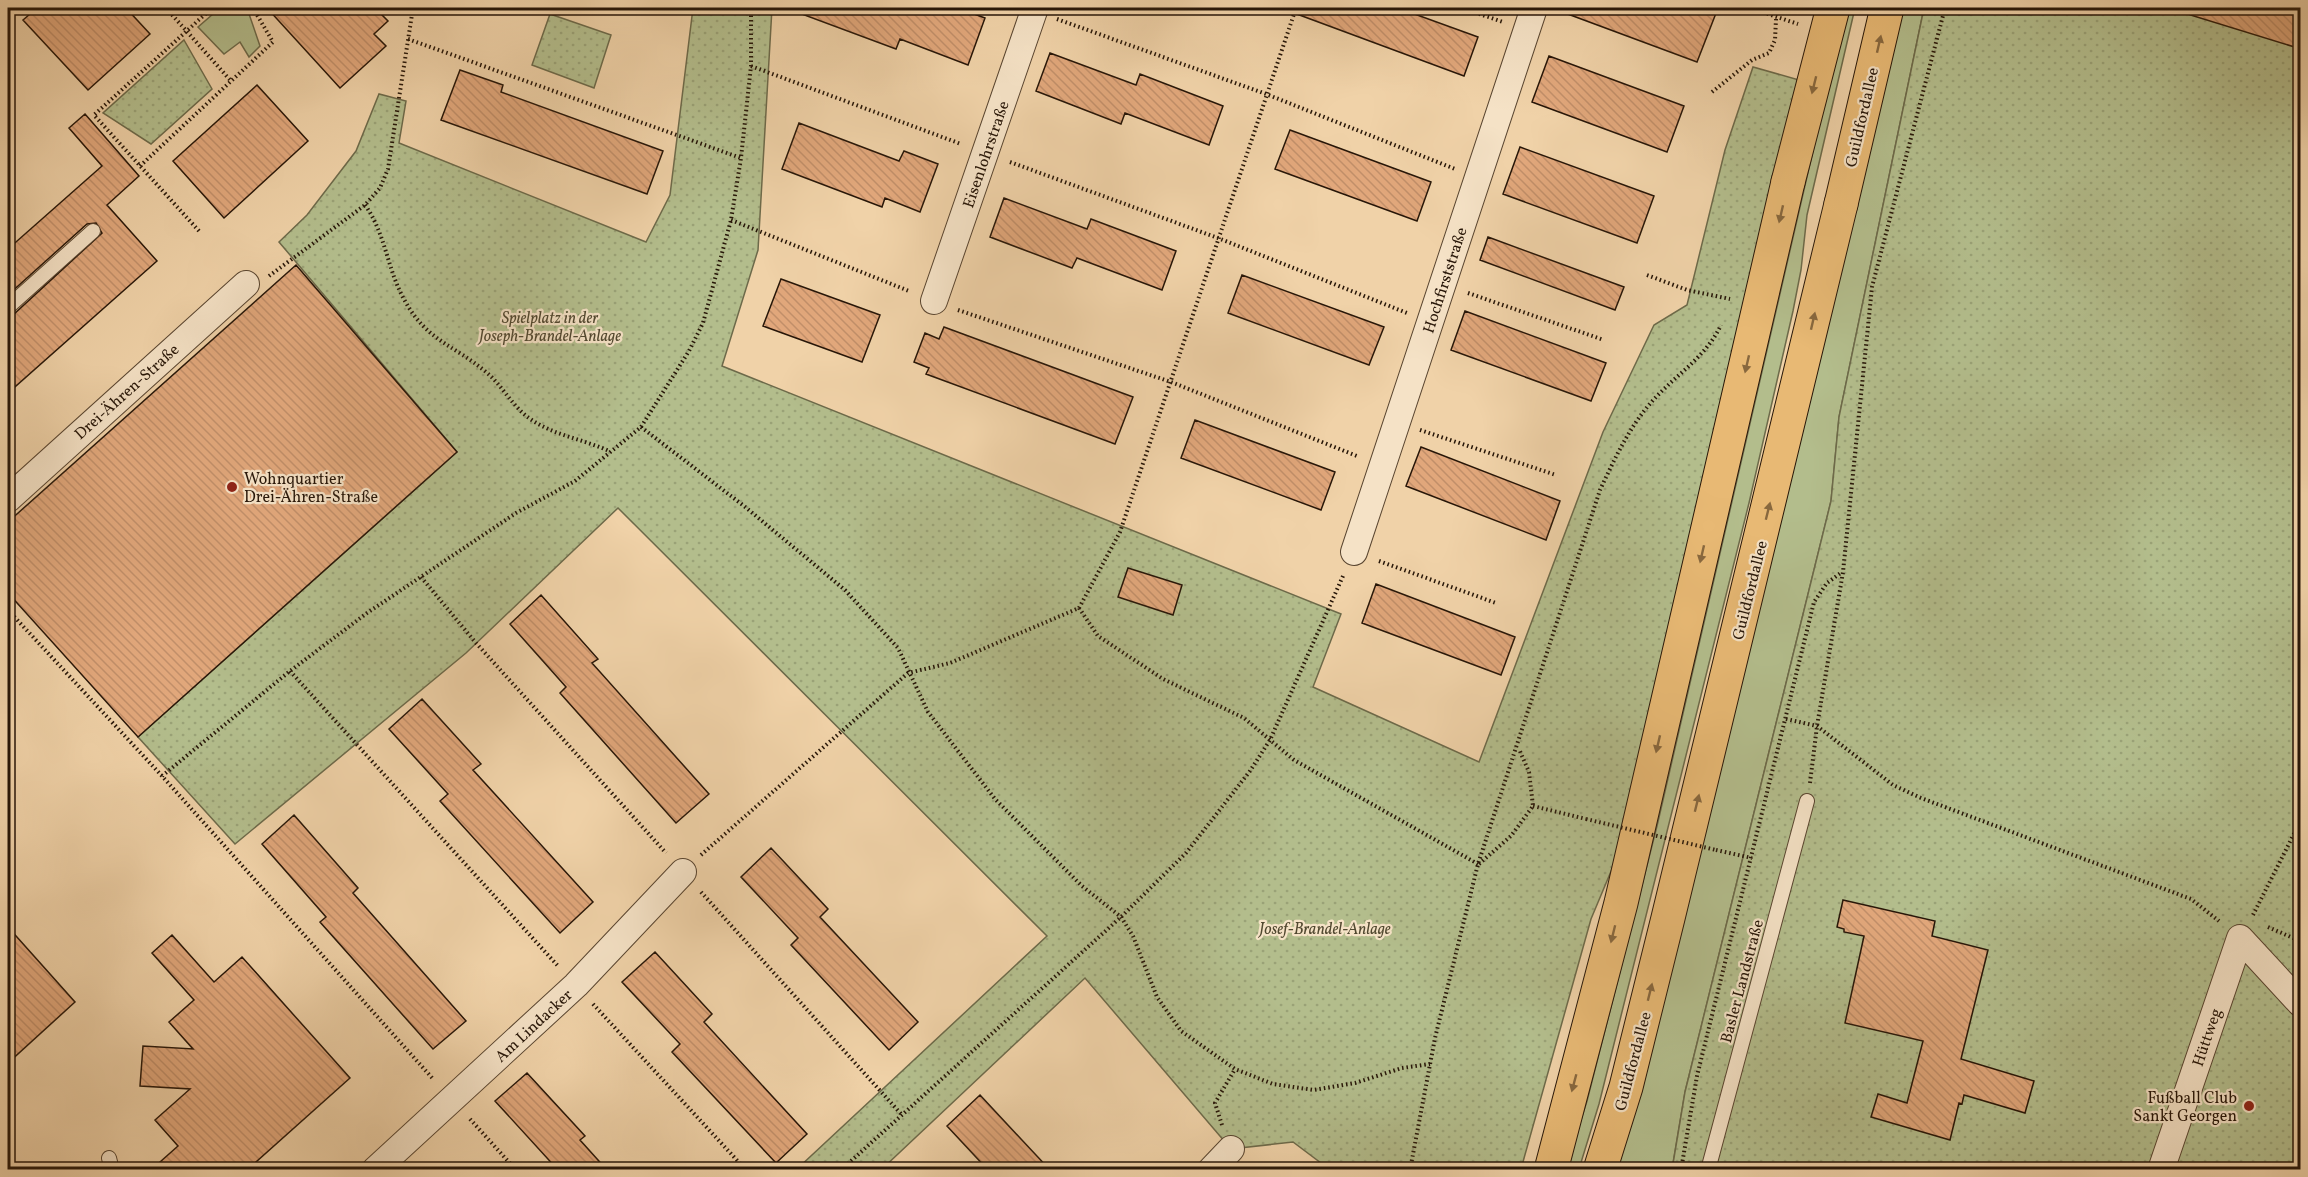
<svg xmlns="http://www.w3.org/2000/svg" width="2308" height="1177" viewBox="0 0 2308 1177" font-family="Vollkorn,serif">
<defs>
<pattern id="park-dots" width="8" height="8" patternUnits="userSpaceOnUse" patternTransform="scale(1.5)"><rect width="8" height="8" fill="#b3bd8c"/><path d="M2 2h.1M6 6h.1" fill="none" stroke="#9aa277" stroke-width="1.8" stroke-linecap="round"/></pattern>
<pattern id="building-back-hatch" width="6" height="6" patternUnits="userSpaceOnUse" patternTransform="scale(1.5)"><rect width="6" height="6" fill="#e1a77b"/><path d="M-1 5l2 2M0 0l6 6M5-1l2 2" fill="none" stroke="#c18f69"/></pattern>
</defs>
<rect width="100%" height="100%" fill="#f0d2a8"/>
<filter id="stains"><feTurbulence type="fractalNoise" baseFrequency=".00333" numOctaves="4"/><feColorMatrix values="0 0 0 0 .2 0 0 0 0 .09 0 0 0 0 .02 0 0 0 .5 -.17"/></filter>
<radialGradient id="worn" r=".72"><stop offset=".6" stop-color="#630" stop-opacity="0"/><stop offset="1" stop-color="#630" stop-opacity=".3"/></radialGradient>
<path fill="#b3bd8c" stroke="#6d6a4a" stroke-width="1.5" d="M 220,8 L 247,8 L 260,46 L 249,57 L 240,42 L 224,54 L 198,27 Z
M 1846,8 L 1855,8 L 1807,215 L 1801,270 L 1793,311 L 1749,503 L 1599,1104 L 1579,1169 L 1565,1170 L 1587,1101 L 1657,826 Z
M 1902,8 L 1924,8 L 1839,417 L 1831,501 L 1685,1092 L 1672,1169 L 1613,1170 Z"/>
<path fill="url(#park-dots)" stroke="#6d6a4a" stroke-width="1.5" d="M 693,8 L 772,8 L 758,250 L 722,366 L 1341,614 L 1313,687 L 1479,762 L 1603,432 L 1654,325 L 1687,305 L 1725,150 L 1753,67 L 1799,80 L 1617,857 L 1591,919 L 1521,1169 L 1329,1169 L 1293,1142 L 1231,1149 L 1085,978 L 882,1169 L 797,1169 L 1047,936 L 618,508 L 466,653 L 235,844 L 138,737 L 457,452 L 279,242 L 307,215 L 356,151 L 379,94 L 406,101 L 399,143 L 646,242 L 670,195 Z
M 1924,8 L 2300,8 L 2300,1169 L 1672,1170 L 1685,1092 L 1831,501 L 1839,417 Z
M 550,14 L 611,35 L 594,88 L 532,65 Z
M 184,40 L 212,89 L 151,144 L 103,113 Z"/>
<path fill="url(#building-back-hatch)" stroke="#271608" stroke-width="1.5" d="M 37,8 L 126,8 L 150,34 L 88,90 L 23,20 Z
M 267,8 L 375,8 L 388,21 L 374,34 L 386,46 L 340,88 Z
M 791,8 L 958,8 L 985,18 L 968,65 L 900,39 L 896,49 L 791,10 Z
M 1287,8 L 1398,8 L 1478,37 L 1464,76 L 1286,10 Z
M 1558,8 L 1718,8 L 1697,62 L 1557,10 Z
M 2185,8 L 2301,8 L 2301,49 L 2184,13 Z
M 1050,53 L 1136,85 L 1140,74 L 1223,106 L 1209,145 L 1125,113 L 1121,124 L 1036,91 Z
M 1549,56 L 1684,106 L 1667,152 L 1532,102 Z
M 460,70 L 503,85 L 501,92 L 663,151 L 647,194 L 441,120 Z
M 257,85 L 308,141 L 224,218 L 173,161 Z
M 85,114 L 139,176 L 107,205 L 157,261 L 8,393 L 8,316 L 14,314 L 102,233 L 96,223 L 87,224 L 8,295 L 8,249 L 102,166 L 69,128 Z
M 799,123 L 899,161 L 904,151 L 938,164 L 920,212 L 885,198 L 882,207 L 782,169 Z
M 1290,130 L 1431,182 L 1417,221 L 1275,169 Z
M 1520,147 L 1654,196 L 1637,243 L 1503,194 Z
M 1004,198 L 1087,229 L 1091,219 L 1176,251 L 1162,290 L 1077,258 L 1072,268 L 990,237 Z
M 1488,237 L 1624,287 L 1615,310 L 1480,260 Z
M 296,265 L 457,452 L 138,737 L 8,593 L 8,522 Z
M 1242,275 L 1384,327 L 1369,365 L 1228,313 Z
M 781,279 L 880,315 L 862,362 L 763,326 Z
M 1465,311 L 1606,363 L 1591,401 L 1451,350 Z
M 944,327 L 1133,397 L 1115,444 L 926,374 L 929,368 L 914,362 L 925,333 L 939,339 Z
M 1195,420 L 1335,472 L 1321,510 L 1181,458 Z
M 1421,447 L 1560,501 L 1546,540 L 1406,486 Z
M 1128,568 L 1182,585 L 1173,615 L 1118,597 Z
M 1376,584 L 1515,637 L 1501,675 L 1362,623 Z
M 541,595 L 598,659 L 592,663 L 709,794 L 676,823 L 560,693 L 566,687 L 510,624 Z
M 422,699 L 481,764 L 473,770 L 593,902 L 560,933 L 440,801 L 448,794 L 389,729 Z
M 294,815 L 358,888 L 353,893 L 466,1021 L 433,1049 L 320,922 L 326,917 L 262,844 Z
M 771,848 L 828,909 L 820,917 L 918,1022 L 889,1050 L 791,945 L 798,938 L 741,877 Z
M 1843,900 L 1935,921 L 1932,936 L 1988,950 L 1961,1059 L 2034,1081 L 2025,1113 L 1964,1095 L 1962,1104 L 1959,1103 L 1950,1140 L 1871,1117 L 1878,1094 L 1907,1103 L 1923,1041 L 1845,1023 L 1864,936 L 1844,932 L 1844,929 L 1837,927 Z
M 8,927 L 75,1002 L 8,1063 Z
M 172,935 L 214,982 L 242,957 L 350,1078 L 247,1170 L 151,1170 L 178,1146 L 155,1120 L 190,1089 L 140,1086 L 143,1046 L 193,1049 L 169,1022 L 194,1000 L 152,953 Z
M 655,952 L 712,1014 L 704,1022 L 807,1134 L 776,1163 L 672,1052 L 680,1044 L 622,982 Z
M 527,1073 L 585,1136 L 580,1140 L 607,1170 L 558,1170 L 495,1101 Z
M 980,1095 L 1021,1139 L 1050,1170 L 988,1170 L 947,1126 Z"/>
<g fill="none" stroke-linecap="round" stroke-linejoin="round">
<g stroke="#594530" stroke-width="16">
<path id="service" d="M 8,307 L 93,231
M 109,1158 L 112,1170
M 1708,1170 L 1807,801"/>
</g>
<g stroke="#594530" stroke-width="28">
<path id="minor" d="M 934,301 L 1035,8
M 8,499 L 246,284
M 1354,552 L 1534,8
M 375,1170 L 576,985 L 683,872
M 1211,1170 L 1231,1149
M 2161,1170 L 2240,938 L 2300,1003"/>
</g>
<g stroke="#271608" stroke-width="35">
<path id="primary" d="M 1788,182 L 1833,8
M 1841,204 L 1887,8"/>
</g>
<g stroke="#271608" stroke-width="35">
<path id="trunk" d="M 1551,1170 L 1621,903 L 1788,182
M 1600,1170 L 1626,1087 L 1668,918 L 1841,204"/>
</g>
<path stroke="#271608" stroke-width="4" stroke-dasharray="1.5 3" stroke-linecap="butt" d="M 166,8 L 231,81
M 1462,8 L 1503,22
M 1750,8 L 1798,24
M 1057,19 L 1266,94 L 1455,169
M 408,39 L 741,158
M 751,66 L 961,144
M 1712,92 L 1752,60 L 1769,53 L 1775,40 L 1776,19
M 1010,162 L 1218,238 L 1407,313
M 140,166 L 273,42 L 253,8
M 365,205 C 386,234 387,270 405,301 C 427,341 454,345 486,372 C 502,385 512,406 529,418 C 552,435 583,439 609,451
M 731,220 L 909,291
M 199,231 L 94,115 L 212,8
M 1647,275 L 1687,290 L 1730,299
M 269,276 L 365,205 L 380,188 L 388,169 L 413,8
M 1468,293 L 1604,340
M 958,310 L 1171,382 L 1357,456
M 641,427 L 744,506 L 845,590 L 898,648 L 928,712 L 995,799 L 1082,886 L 1121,917 L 1133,936 L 1157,997 L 1181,1031 L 1235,1069 L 1273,1084 L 1314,1090 L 1355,1083 L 1402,1068 L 1430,1064
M 1420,430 L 1556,475
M 1379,561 L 1496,603
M 421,577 L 476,643 L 666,853
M 1079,608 L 1098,636 L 1163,679 L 1244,718 L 1294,760 L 1478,864
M 8,610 L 162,776 L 434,1080
M 290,671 L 558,966
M 1786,719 L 1817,726 L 1893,785 L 1921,798 L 2191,899 L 2219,921
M 162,776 L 290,671 L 367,613 L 516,513 L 575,481 L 641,427 L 689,351 L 703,323 L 731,220 L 741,158 L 751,66 L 751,8
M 1810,783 L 1817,726 L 1843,572 L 1872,287 L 1945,8
M 1533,806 L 1586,819
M 1716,850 L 1752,858
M 701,855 L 908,673 L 950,663 L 1079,608 L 1120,532 L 1296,8
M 1479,864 L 1511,836 L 1533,806 L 1529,772 L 1519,749
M 701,892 L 902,1115
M 2253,915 L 2300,822
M 2268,927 L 2300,941
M 593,1004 L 746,1170
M 470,1119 L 516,1170
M 1222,1125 L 1215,1103 L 1235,1069
M 841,1170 L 1121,917 L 1186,853 L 1250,771 L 1270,740 L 1343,576
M 1410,1170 L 1435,1038 L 1478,864 L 1600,490 C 1616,456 1631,423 1657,396 C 1680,372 1707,355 1721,325
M 1681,1170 L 1697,1076 L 1814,602 L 1827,583 L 1842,572"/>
<use href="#service" stroke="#f5e2c6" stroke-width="14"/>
<use href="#minor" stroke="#f5e2c6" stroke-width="26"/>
<use href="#primary" stroke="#e8b974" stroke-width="33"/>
<use href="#trunk" stroke="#e8b974" stroke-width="33"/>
<path stroke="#271608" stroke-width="4" stroke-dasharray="1.5 3" stroke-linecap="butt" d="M 1586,819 L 1716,850"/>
</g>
<defs><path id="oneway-solid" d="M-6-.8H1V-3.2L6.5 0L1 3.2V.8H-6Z" transform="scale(1.5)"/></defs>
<g fill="#88683e">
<use href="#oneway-solid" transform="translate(1879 44) rotate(-77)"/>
<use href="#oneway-solid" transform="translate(1814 85) rotate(104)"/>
<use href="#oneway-solid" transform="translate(1781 214) rotate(103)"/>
<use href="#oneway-solid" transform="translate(1813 321) rotate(-77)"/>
<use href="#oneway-solid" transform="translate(1747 364) rotate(103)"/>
<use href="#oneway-solid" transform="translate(1768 511) rotate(-76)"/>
<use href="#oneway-solid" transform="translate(1702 554) rotate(103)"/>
<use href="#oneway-solid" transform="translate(1658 744) rotate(103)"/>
<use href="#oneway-solid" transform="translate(1697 803) rotate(-76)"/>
<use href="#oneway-solid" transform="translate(1613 934) rotate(104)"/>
<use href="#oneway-solid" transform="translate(1650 992) rotate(-76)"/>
<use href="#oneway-solid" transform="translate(1574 1083) rotate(105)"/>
</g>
<g fill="#8f2418" stroke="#f5e2c6" stroke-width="2">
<circle cx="232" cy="487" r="6"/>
<circle cx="2249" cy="1106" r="6"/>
</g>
<g text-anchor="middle" stroke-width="4.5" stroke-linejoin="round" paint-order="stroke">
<g font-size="16" fill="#271608" stroke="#f5e2c6">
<text transform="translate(1861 117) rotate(-77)" y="6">Guildfordallee</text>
<text transform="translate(985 154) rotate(-71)" y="6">Eisenlohrstraße</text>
<text transform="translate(1444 280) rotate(-72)" y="6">Hochfirststraße</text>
<text transform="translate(126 391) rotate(-42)" y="6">Drei-Ähren-Straße</text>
<text transform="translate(1749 590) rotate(-76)" y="6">Guildfordallee</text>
<text transform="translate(1741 981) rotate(-75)" y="6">Basler Landstraße</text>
<text transform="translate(533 1025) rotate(-43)" y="6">Am Lindacker</text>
<text transform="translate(2206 1037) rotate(-71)" y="6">Hüttweg</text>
<text transform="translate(1632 1061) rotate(-75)" y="6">Guildfordallee</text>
</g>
<g font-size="16" font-style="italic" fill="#514830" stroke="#f5e2c6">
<text x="550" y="323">Spielplatz in der<tspan x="550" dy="18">Joseph-Brandel-Anlage</tspan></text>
<text x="1325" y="934">Josef-Brandel-Anlage</text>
</g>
<g font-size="16" fill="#271608" stroke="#f5e2c6" text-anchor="start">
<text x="244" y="484">Wohnquartier<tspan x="244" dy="18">Drei-Ähren-Straße</tspan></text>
<text x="2237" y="1103" text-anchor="end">Fußball Club<tspan x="2237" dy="18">Sankt Georgen</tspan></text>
</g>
</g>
<rect width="2308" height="1177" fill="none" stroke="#f0d2a8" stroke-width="30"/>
<rect x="9" y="9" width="2290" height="1159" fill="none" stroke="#271608" stroke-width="3"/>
<rect x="15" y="15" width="2278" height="1147" fill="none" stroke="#271608" stroke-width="1.5"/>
<rect width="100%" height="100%" filter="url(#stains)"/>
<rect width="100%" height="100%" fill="url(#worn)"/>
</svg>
